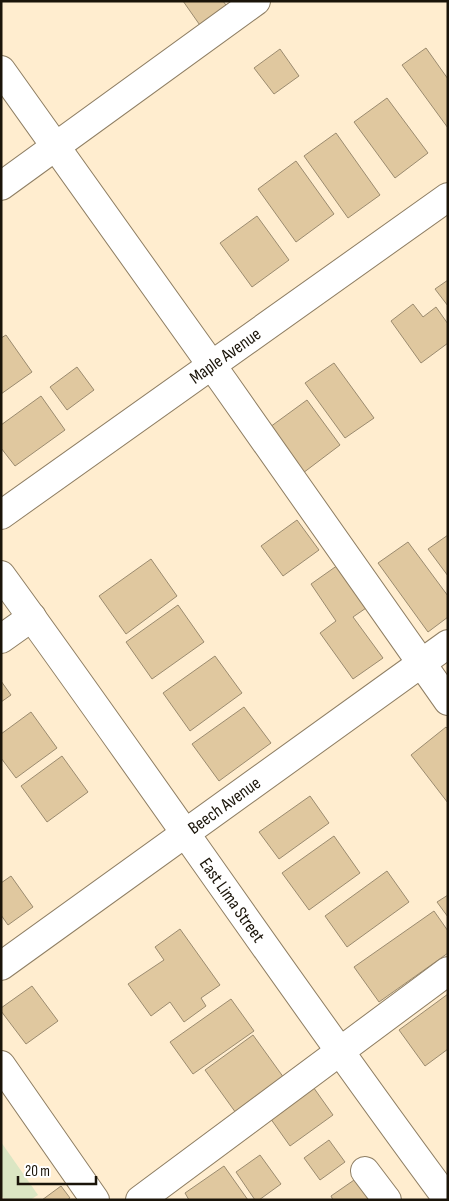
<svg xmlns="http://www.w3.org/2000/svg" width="449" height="1201" viewBox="0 0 449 1201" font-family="'Sofia Sans Condensed',sans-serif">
<rect width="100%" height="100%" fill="#ffedcf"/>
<path fill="#dbe6c3" d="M 1,1142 L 38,1195 L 30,1200 L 5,1200 L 1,1195 Z"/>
<path fill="#e0c89f" stroke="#9b8b6f" d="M 183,1 L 223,1 L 231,12 L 204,31 Z
M 426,48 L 448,79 L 448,128 L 402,65 Z
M 280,49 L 299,76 L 274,94 L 254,68 Z
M 387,98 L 428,153 L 395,178 L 354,122 Z
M 336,133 L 380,195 L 348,218 L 304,156 Z
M 296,161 L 334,214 L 296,242 L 258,189 Z
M 257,216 L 289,260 L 252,287 L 220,243 Z
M 448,280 L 448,306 L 435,289 Z
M 413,304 L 423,317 L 436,307 L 448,324 L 448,343 L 421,363 L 391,321 Z
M 6,335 L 32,372 L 1,394 L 1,338 Z
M 334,363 L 374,418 L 345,438 L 305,383 Z
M 77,367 L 94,390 L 67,410 L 50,387 Z
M 41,396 L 65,430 L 15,466 L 1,448 L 1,425 Z
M 307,400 L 340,445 L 303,473 L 270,427 Z
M 297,520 L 319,550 L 283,576 L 261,546 Z
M 448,535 L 448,576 L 428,549 Z
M 408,542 L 448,596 L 448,617 L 428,632 L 378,563 Z
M 151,559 L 177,596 L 126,634 L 99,596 Z
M 338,565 L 369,606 L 353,617 L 383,658 L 353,679 L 320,633 L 336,621 L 311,584 Z
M 178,605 L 204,642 L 152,679 L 126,642 Z
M 215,656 L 242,693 L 190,731 L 163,693 Z
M 1,681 L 11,695 L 1,702 Z
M 244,707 L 271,743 L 219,781 L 192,744 Z
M 31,712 L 57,748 L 16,778 L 1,758 L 1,734 Z
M 446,727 L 448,729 L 448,803 L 411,755 Z
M 62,756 L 88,792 L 47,822 L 21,786 Z
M 310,796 L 329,823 L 279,859 L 259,832 Z
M 334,836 L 360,873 L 309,910 L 282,873 Z
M 387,871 L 409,902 L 347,947 L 325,916 Z
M 11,876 L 33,907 L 8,925 L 1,915 L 1,883 Z
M 448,895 L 448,917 L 437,902 Z
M 434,911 L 448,931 L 448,953 L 379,1002 L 354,967 Z
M 180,929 L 220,985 L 201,998 L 206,1006 L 184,1022 L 170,1002 L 151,1016 L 128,984 L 164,960 L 155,947 Z
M 32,986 L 58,1021 L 26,1044 L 1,1011 L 1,1008 Z
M 448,994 L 448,1049 L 425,1066 L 399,1030 Z
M 231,999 L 254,1031 L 193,1074 L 170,1042 Z
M 253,1035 L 284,1078 L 236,1113 L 205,1070 Z
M 311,1084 L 333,1115 L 290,1146 L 268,1115 Z
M 329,1140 L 345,1162 L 320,1180 L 304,1158 Z
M 260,1155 L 281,1184 L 259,1200 L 255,1200 L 236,1172 Z
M 224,1166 L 248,1200 L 189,1200 L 185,1193 Z
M 357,1178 L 372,1200 L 333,1200 L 331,1196 Z
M 61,1186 L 70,1198 L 67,1200 L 42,1200 Z"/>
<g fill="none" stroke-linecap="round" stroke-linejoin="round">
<g stroke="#8e7e63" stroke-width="30">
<g id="minor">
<path d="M 1,70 L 225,384 L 448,701"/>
<path d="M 1,186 L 256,1"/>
<path id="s1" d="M 1,515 L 448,197"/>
<path id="s2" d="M 1,575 C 152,782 295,994 448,1200"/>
<path d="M 1,639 L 32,617"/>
<path id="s3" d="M 1,966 L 448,644"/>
<path d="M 1,1065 L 95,1200"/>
<path d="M 365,1171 L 387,1200"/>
<path d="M 140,1200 L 448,971"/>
</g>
</g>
<use href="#minor" stroke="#fff" stroke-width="28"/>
</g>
<g text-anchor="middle" stroke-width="4.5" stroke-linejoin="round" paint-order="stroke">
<g font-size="18" fill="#1a1409" stroke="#fff">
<text dy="6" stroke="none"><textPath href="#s1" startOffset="275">Maple Avenue</textPath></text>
<text dy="6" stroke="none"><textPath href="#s3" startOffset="275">Beech Avenue</textPath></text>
<text dy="6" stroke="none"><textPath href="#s2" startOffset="399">East Lima Street</textPath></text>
</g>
</g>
<rect width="449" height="1201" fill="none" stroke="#1a1409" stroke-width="5"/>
<path d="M18 1176v8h78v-8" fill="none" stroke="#1a1409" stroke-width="2.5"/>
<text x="25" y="1176" font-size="15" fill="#1a1409" stroke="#ffffff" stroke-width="4" paint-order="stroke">20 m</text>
</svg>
